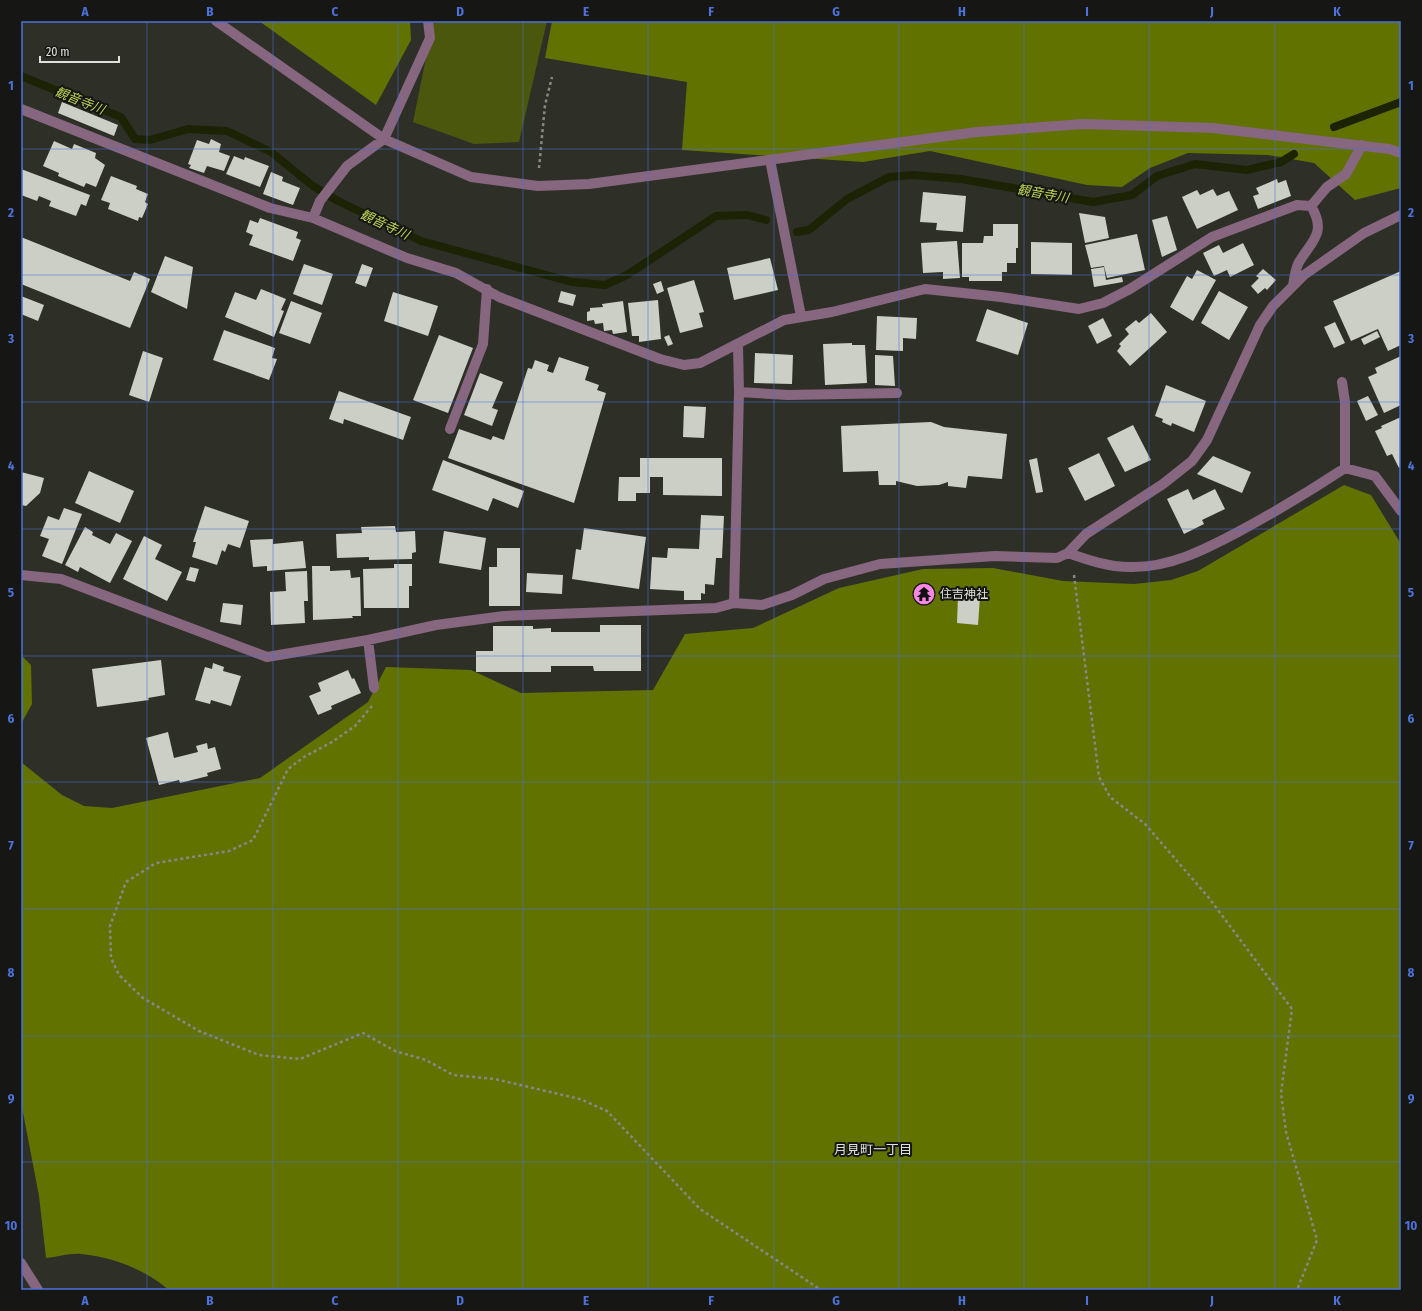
<svg xmlns="http://www.w3.org/2000/svg" width="1422" height="1311" viewBox="0 0 1422 1311" font-family="'Fira Sans Condensed','Noto Sans JP',sans-serif">
<rect width="100%" height="100%" fill="#2e3028"/>
<path fill="#4b570d" d="M 428,21 L 547,21 L 519,142 L 474,144 L 413,122 L 430,38 Z"/>
<path fill="#627200" d="M 259,21 L 410,21 L 411,40 L 376,105 Z
M 552,21 L 1401,21 L 1401,188 L 1355,200 L 1314,163 L 1268,155 L 1188,153 L 1150,168 L 1122,187 L 1087,185 L 930,151 L 863,162 L 682,150 L 687,82 L 545,58 Z
M 1344,485 L 1371,495 L 1401,544 L 1401,1290 L 169,1290 C 144,1269 113,1257 81,1254 C 70,1253 57,1257 46,1258 L 39,1196 L 21,1102 L 21,762 L 62,795 L 84,806 L 112,808 L 260,778 L 368,702 L 386,667 L 471,670 L 521,693 L 653,690 L 685,634 L 753,628 L 839,588 L 923,569 L 993,568 L 1063,581 L 1134,584 L 1171,580 L 1198,571 Z
M 21,655 L 31,665 L 32,704 L 21,724 Z"/>
<g fill="none" stroke-linecap="round" stroke-linejoin="round">
<path stroke="#1c2204" stroke-width="8" d="M 21,76 L 121,117 L 135,139 L 150,140 L 188,129 L 227,131 L 271,152 L 313,186 L 338,201 L 421,241 L 572,282 L 605,285 L 627,275 L 716,216 L 747,215 L 766,220
M 1334,127 L 1401,102
M 797,232 L 809,230 L 847,199 L 889,177 L 913,175 L 961,179 L 1093,202 L 1132,195 L 1157,176 L 1195,164 L 1247,170 L 1281,162 L 1294,154"/>
</g>
<path fill="#cccfc5" d="M 62,102 L 118,125 L 114,136 L 58,113 Z
M 211,139 L 221,144 L 219,152 L 230,156 L 224,171 L 207,166 L 204,173 L 189,168 L 191,165 L 188,164 L 197,140 L 209,144 Z
M 54,141 L 72,149 L 74,144 L 96,153 L 95,158 L 105,165 L 96,187 L 86,183 L 84,187 L 58,176 L 59,173 L 43,166 Z
M 234,156 L 244,160 L 245,157 L 269,166 L 260,187 L 226,174 Z
M 21,169 L 90,195 L 86,206 L 81,204 L 76,216 L 49,206 L 51,201 L 39,196 L 37,201 L 21,195 Z
M 271,172 L 283,177 L 282,181 L 300,188 L 293,205 L 263,194 Z
M 111,176 L 137,186 L 136,189 L 148,194 L 145,202 L 148,204 L 142,218 L 139,217 L 138,221 L 108,209 L 110,203 L 101,200 Z
M 1277,179 L 1278,183 L 1286,180 L 1291,196 L 1258,209 L 1253,196 L 1259,194 L 1256,188 Z
M 1213,189 L 1217,196 L 1229,191 L 1238,210 L 1197,229 L 1182,197 L 1197,190 L 1200,195 Z
M 923,192 L 966,196 L 963,232 L 936,230 L 937,223 L 920,222 Z
M 1079,213 L 1105,217 L 1109,238 L 1085,243 Z
M 1167,216 L 1177,250 L 1162,257 L 1152,220 Z
M 260,218 L 298,232 L 296,238 L 301,240 L 293,261 L 249,245 L 253,235 L 246,232 L 250,220 L 258,223 Z
M 993,224 L 1018,224 L 1018,248 L 1016,248 L 1016,263 L 1007,263 L 1007,272 L 1002,272 L 1002,281 L 969,281 L 969,277 L 962,277 L 962,243 L 983,243 L 984,236 L 993,236 Z
M 1137,234 L 1145,270 L 1107,278 L 1104,266 L 1091,268 L 1085,245 Z
M 21,237 L 130,281 L 134,272 L 150,279 L 130,328 L 21,284 Z
M 957,241 L 960,278 L 943,279 L 943,272 L 923,273 L 921,243 Z
M 1031,242 L 1072,243 L 1072,275 L 1031,274 Z
M 1243,243 L 1254,265 L 1230,277 L 1227,270 L 1214,276 L 1203,253 L 1219,245 L 1223,253 Z
M 165,256 L 193,267 L 187,309 L 151,292 Z
M 770,258 L 778,290 L 734,300 L 727,268 Z
M 304,264 L 333,274 L 322,305 L 293,294 Z
M 362,264 L 373,268 L 366,287 L 355,283 Z
M 1104,267 L 1106,280 L 1122,277 L 1123,282 L 1094,287 L 1091,269 Z
M 1263,269 L 1276,280 L 1267,290 L 1265,288 L 1258,294 L 1251,286 L 1259,278 L 1256,276 Z
M 1197,270 L 1216,280 L 1193,321 L 1170,307 L 1187,276 L 1192,279 Z
M 1401,271 L 1401,345 L 1388,351 L 1378,329 L 1351,341 L 1333,301 Z
M 694,280 L 704,312 L 699,313 L 703,327 L 680,333 L 667,288 Z
M 661,281 L 664,291 L 657,294 L 653,284 Z
M 261,289 L 286,299 L 281,310 L 284,311 L 274,337 L 225,317 L 235,292 L 256,300 Z
M 561,291 L 576,295 L 573,306 L 558,302 Z
M 1219,291 L 1248,307 L 1229,340 L 1201,323 Z
M 393,292 L 438,306 L 428,336 L 384,321 Z
M 21,296 L 44,305 L 38,321 L 21,314 Z
M 658,300 L 661,339 L 639,342 L 639,336 L 632,336 L 628,303 Z
M 291,301 L 322,313 L 310,344 L 279,333 Z
M 623,301 L 627,332 L 613,334 L 612,330 L 604,331 L 603,323 L 595,324 L 594,320 L 587,321 L 587,312 L 590,311 L 590,308 L 603,307 L 602,304 Z
M 987,309 L 1028,323 L 1018,355 L 976,341 Z
M 1151,313 L 1167,332 L 1130,366 L 1117,351 L 1121,346 L 1119,344 L 1129,334 L 1125,329 L 1136,320 L 1139,323 Z
M 877,316 L 917,318 L 916,339 L 903,338 L 903,351 L 876,350 Z
M 1103,318 L 1112,336 L 1097,344 L 1088,326 Z
M 1335,322 L 1345,343 L 1334,348 L 1324,327 Z
M 224,330 L 275,348 L 272,358 L 277,359 L 269,380 L 213,360 Z
M 1377,331 L 1380,337 L 1364,345 L 1361,339 Z
M 439,335 L 473,348 L 448,413 L 413,400 Z
M 669,335 L 673,344 L 668,346 L 664,337 Z
M 852,343 L 852,345 L 865,345 L 867,383 L 825,385 L 823,344 Z
M 143,351 L 163,358 L 149,402 L 129,395 Z
M 755,353 L 793,355 L 792,384 L 754,383 Z
M 875,355 L 893,356 L 895,386 L 875,385 Z
M 1401,356 L 1401,405 L 1384,413 L 1368,377 L 1377,373 L 1375,368 Z
M 559,357 L 589,367 L 585,380 L 599,385 L 597,390 L 606,393 L 574,503 L 448,458 L 459,429 L 491,440 L 493,436 L 504,440 L 528,368 L 532,369 L 535,360 L 549,365 L 547,371 L 553,373 Z
M 480,373 L 503,382 L 492,408 L 498,410 L 492,426 L 464,415 Z
M 1166,385 L 1206,401 L 1194,432 L 1172,423 L 1171,426 L 1162,422 L 1163,419 L 1155,416 Z
M 339,391 L 411,417 L 403,440 L 344,419 L 343,424 L 329,419 Z
M 1368,396 L 1378,415 L 1366,421 L 1357,401 Z
M 684,406 L 706,407 L 704,438 L 683,437 Z
M 1401,417 L 1401,467 L 1399,468 L 1392,454 L 1387,456 L 1375,431 L 1382,428 L 1381,426 Z
M 931,422 L 944,427 L 1007,434 L 1002,479 L 968,476 L 966,488 L 948,486 L 948,482 L 939,485 L 917,486 L 896,481 L 896,485 L 879,485 L 878,471 L 843,472 L 841,426 Z
M 1133,425 L 1151,460 L 1125,472 L 1107,438 Z
M 1099,453 L 1115,486 L 1085,501 L 1068,468 Z
M 1213,456 L 1251,472 L 1242,493 L 1197,474 Z
M 640,458 L 722,458 L 722,496 L 663,495 L 663,477 L 650,477 L 650,493 L 636,493 L 636,501 L 618,501 L 619,477 L 640,477 Z
M 1037,458 L 1043,492 L 1036,493 L 1029,460 Z
M 443,460 L 524,491 L 518,508 L 493,498 L 488,511 L 432,490 Z
M 89,471 L 134,491 L 120,523 L 75,503 Z
M 21,472 L 44,478 L 40,493 L 26,506 L 21,505 Z
M 1188,489 L 1193,500 L 1215,489 L 1225,509 L 1202,520 L 1204,524 L 1184,534 L 1167,499 Z
M 205,506 L 249,521 L 240,548 L 228,544 L 225,552 L 222,550 L 217,565 L 192,557 L 196,542 L 193,542 Z
M 64,508 L 82,514 L 62,564 L 42,556 L 49,539 L 40,536 L 48,516 L 59,520 Z
M 701,515 L 724,516 L 722,558 L 716,558 L 714,585 L 705,584 L 705,594 L 701,593 L 701,600 L 684,600 L 684,591 L 650,589 L 652,557 L 667,558 L 668,548 L 699,549 Z
M 395,526 L 396,532 L 415,531 L 416,552 L 412,553 L 412,559 L 369,560 L 369,557 L 337,558 L 336,534 L 362,533 L 361,527 Z
M 85,527 L 93,532 L 92,535 L 110,544 L 116,533 L 132,541 L 110,583 L 80,567 L 78,572 L 65,565 Z
M 584,528 L 646,537 L 639,589 L 572,579 L 576,549 L 581,550 Z
M 444,531 L 486,538 L 481,570 L 439,563 Z
M 144,536 L 162,545 L 155,559 L 182,572 L 167,601 L 123,579 Z
M 273,539 L 273,544 L 303,541 L 306,568 L 267,571 L 267,566 L 253,567 L 250,540 Z
M 497,548 L 520,548 L 520,606 L 489,606 L 489,567 L 497,567 Z
M 394,564 L 412,564 L 412,586 L 409,586 L 409,608 L 364,608 L 363,569 L 394,568 Z
M 312,566 L 330,566 L 330,571 L 350,570 L 351,578 L 360,577 L 361,616 L 352,616 L 353,618 L 313,620 Z
M 190,567 L 199,569 L 195,582 L 186,580 Z
M 307,571 L 308,601 L 304,601 L 305,623 L 271,625 L 270,592 L 286,591 L 285,572 Z
M 527,573 L 563,575 L 562,594 L 526,592 Z
M 958,596 L 980,597 L 978,625 L 957,623 Z
M 223,603 L 243,605 L 241,625 L 220,622 Z
M 600,625 L 641,625 L 641,671 L 594,671 L 593,666 L 551,666 L 551,672 L 476,672 L 476,651 L 493,651 L 493,626 L 533,626 L 533,629 L 551,628 L 551,632 L 600,632 Z
M 161,660 L 165,695 L 148,698 L 149,700 L 97,707 L 92,669 Z
M 213,663 L 224,667 L 223,671 L 241,676 L 231,706 L 211,700 L 210,704 L 195,700 L 205,667 L 212,669 Z
M 348,670 L 352,679 L 354,678 L 361,693 L 331,706 L 332,709 L 318,715 L 309,696 L 321,691 L 318,683 Z
M 168,732 L 174,758 L 198,752 L 196,746 L 207,743 L 208,749 L 215,747 L 221,769 L 207,773 L 208,776 L 180,783 L 179,780 L 159,785 L 146,738 Z"/>
<g fill="none" stroke-linecap="round" stroke-linejoin="round">
<path stroke="#878983" stroke-width="2.5" stroke-dasharray="3 3" stroke-linecap="butt" d="M 539,168 L 545,105 L 552,77
M 1074,575 L 1099,777 L 1110,797 L 1145,824 L 1209,898 L 1292,1009 L 1281,1093 L 1286,1132 L 1317,1240 L 1297,1290
M 372,706 L 355,726 L 332,742 L 304,757 L 288,769 L 253,840 L 229,851 L 156,863 L 126,882 L 110,926 L 111,958 L 119,975 L 143,998 L 199,1031 L 259,1055 L 300,1059 L 363,1033 L 395,1051 L 426,1060 L 453,1075 L 495,1079 L 580,1099 L 607,1111 L 700,1209 L 821,1290"/>
<path stroke="#87667f" stroke-width="10" d="M 216,21 L 384,139 L 471,177 L 538,186 L 589,184 L 977,132 L 1083,124 L 1213,128 L 1389,149 L 1401,153
M 21,109 L 270,208 L 313,218 L 407,258 L 456,273 L 499,297 L 660,359 L 684,365 L 700,363 L 784,320 L 832,312 L 925,289 L 1001,297 L 1079,309 L 1103,303 L 1130,289 L 1212,237 L 1297,205 L 1311,206 L 1327,187 L 1346,174 L 1362,145
M 770,160 L 801,316
M 313,218 L 320,201 L 347,166 L 384,139 L 430,38 L 428,21
M 1293,286 C 1294,279 1295,271 1298,264 C 1310,242 1328,234 1311,206
M 1342,382 L 1345,402 L 1345,468
M 739,392 L 788,395 L 897,393
M 450,429 L 483,344 L 487,289
M 1068,553 C 1088,560 1108,567 1130,567 C 1169,568 1204,550 1238,532 C 1275,512 1310,491 1345,468 L 1375,476 L 1401,511
M 21,575 L 61,579 L 267,657 L 368,640 L 436,625 L 504,616 L 716,608 L 734,603 L 762,605 L 792,595 L 824,579 L 880,564 L 995,556 L 1057,558 L 1068,553 L 1086,534 L 1163,484 L 1192,461 L 1207,440 L 1260,325 L 1273,306 L 1304,275 L 1364,233 L 1401,215
M 734,603 L 739,392 L 738,346
M 368,640 L 374,688
M 21,1263 L 38,1290"/>
</g>
<path fill="none" stroke="#4d72d9" stroke-width="1" stroke-opacity="0.55" d="M 147,21 L 147,1290M 273,21 L 273,1290M 398,21 L 398,1290M 523,21 L 523,1290M 648,21 L 648,1290M 774,21 L 774,1290M 899,21 L 899,1290M 1024,21 L 1024,1290M 1149,21 L 1149,1290M 1275,21 L 1275,1290M 21,149 L 1401,149M 21,275 L 1401,275M 21,402 L 1401,402M 21,529 L 1401,529M 21,656 L 1401,656M 21,782 L 1401,782M 21,909 L 1401,909M 21,1036 L 1401,1036M 21,1162 L 1401,1162"/>
<defs>
<g id="temple-disc" transform="scale(1.15)"><circle r="9.5" fill="#fc86e4" stroke="#161714"/><path d="M0-6L5-2H3V0L6.5 2.5H4V6H1.5V3h-3V6H-4V2.5H-6.5L-3 0V-2H-5Z" fill="#111"/></g>
</defs>
<g fill-rule="evenodd">
<use href="#temple-disc" x="924" y="594"/>
</g>
<g text-anchor="middle" stroke-width="4" stroke-linejoin="round" paint-order="stroke">
<g font-size="12" fill="#dee0db" stroke="#161714" text-anchor="start">
<text x="940" y="598">住吉神社</text>
</g>
<g font-size="13" font-style="italic" fill="#bad153" stroke="#161714">
<text transform="translate(80 100) rotate(22)" y="5">観音寺川</text>
<text transform="translate(1043 193) rotate(10)" y="5">観音寺川</text>
<text transform="translate(385 224) rotate(25)" y="5">観音寺川</text>
</g>
<g font-size="13" fill="#dee0db" stroke="#161714">
<text x="873" y="1154">月見町一丁目</text>
</g>
</g>
<rect width="1422" height="1311" fill="none" stroke="#161714" stroke-width="44"/>
<path d="M40 56v6h79v-6" fill="none" stroke="#dee0db" stroke-width="2"/>
<text x="46" y="56" font-size="12" fill="#dee0db" stroke="#161714" stroke-width="3" paint-order="stroke">20 m</text>
<rect x="22" y="22" width="1378" height="1267" fill="none" stroke="#4d72d9" stroke-width="1.5"/>
<g font-size="13" text-anchor="middle" font-weight="bold" fill="#4d72d9">
<text x="85" y="16">A</text>
<text x="210" y="16">B</text>
<text x="335" y="16">C</text>
<text x="460" y="16">D</text>
<text x="586" y="16">E</text>
<text x="711" y="16">F</text>
<text x="836" y="16">G</text>
<text x="962" y="16">H</text>
<text x="1087" y="16">I</text>
<text x="1212" y="16">J</text>
<text x="1337" y="16">K</text>
<text x="11" y="90">1</text>
<text x="1411" y="90">1</text>
<text x="11" y="217">2</text>
<text x="1411" y="217">2</text>
<text x="11" y="343">3</text>
<text x="1411" y="343">3</text>
<text x="11" y="470">4</text>
<text x="1411" y="470">4</text>
<text x="11" y="597">5</text>
<text x="1411" y="597">5</text>
<text x="11" y="723">6</text>
<text x="1411" y="723">6</text>
<text x="11" y="850">7</text>
<text x="1411" y="850">7</text>
<text x="11" y="977">8</text>
<text x="1411" y="977">8</text>
<text x="11" y="1103">9</text>
<text x="1411" y="1103">9</text>
<text x="11" y="1230">10</text>
<text x="1411" y="1230">10</text>
<text x="85" y="1305">A</text>
<text x="210" y="1305">B</text>
<text x="335" y="1305">C</text>
<text x="460" y="1305">D</text>
<text x="586" y="1305">E</text>
<text x="711" y="1305">F</text>
<text x="836" y="1305">G</text>
<text x="962" y="1305">H</text>
<text x="1087" y="1305">I</text>
<text x="1212" y="1305">J</text>
<text x="1337" y="1305">K</text>
</g>
</svg>
